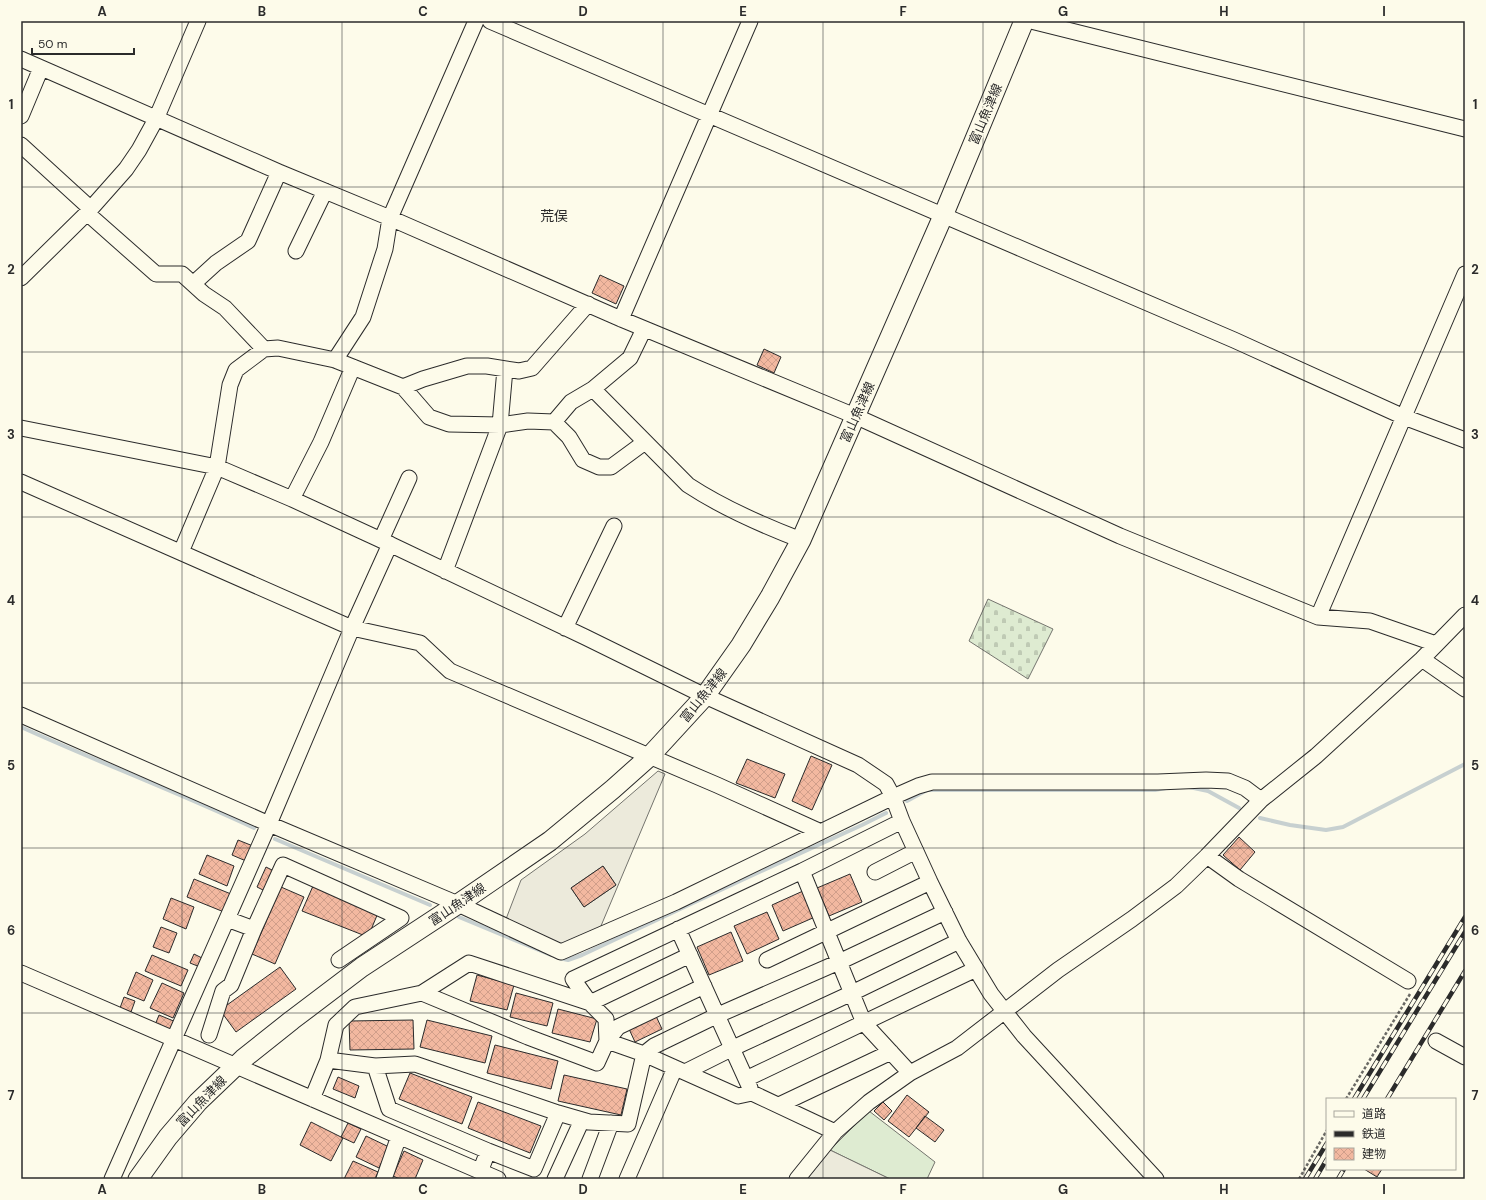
<svg xmlns="http://www.w3.org/2000/svg" width="1486" height="1200" viewBox="0 0 1486 1200" font-family="'DM Sans','Noto Sans JP',sans-serif">
<defs>
<pattern id="cemetery-stones" width="16" height="16" patternUnits="userSpaceOnUse"><rect width="16" height="16" fill="#deebd1"/><path d="M2 7V4a2 2 0 0 1 4 0v3zM10 15v-3a2 2 0 0 1 4 0v3z" fill="#bfcab4"/></pattern>
<pattern id="building-cross-hatch" width="8" height="8" patternUnits="userSpaceOnUse"><rect width="8" height="8" fill="#f2b8a0"/><path d="M0 0l8 8M0 8l8-8" fill="none" stroke="#d09e8a"/></pattern>
</defs>
<rect width="100%" height="100%" fill="#fdfbea"/>
<path fill="#deebd1" stroke="#74746e" d="M 869,1111 L 935,1162 L 927,1179 L 890,1179 L 830,1150 Z"/>
<path fill="url(#cemetery-stones)" stroke="#74746e" d="M 988,599 L 1053,629 L 1028,679 L 969,641 Z"/>
<path fill="#eceadb" stroke="#74746e" fill-rule="evenodd" d="M 658,771 L 665,774 L 598,933 L 561,945 L 506,919 L 521,880 L 585,834 ZM 603,866 L 616,885 L 584,907 L 571,888 Z
M 830,1150 L 890,1179 L 807,1179 Z"/>
<g fill="none" stroke-linecap="round" stroke-linejoin="round">
<path stroke="#c7d0d0" stroke-width="4" d="M 21,727 C 98,762 177,792 254,828
M 1189,787 L 1208,791 L 1239,808
M 907,801 L 927,790 L 1155,790 L 1166,788
M 1260,818 L 1290,825 L 1326,830 L 1343,827 L 1465,764
M 275,839 L 430,905
M 459,917 L 551,955
M 559,958 L 568,960 L 582,955 L 742,880 L 862,825 L 886,813"/>
</g>
<path fill="url(#building-cross-hatch)" stroke="#2b2b2b" d="M 600,275 L 624,286 L 616,304 L 592,293 Z
M 764,349 L 781,357 L 774,373 L 757,365 Z
M 811,756 L 832,765 L 812,810 L 792,801 Z
M 747,759 L 785,774 L 775,798 L 736,783 Z
M 1239,837 L 1255,852 L 1240,870 L 1223,855 Z
M 238,840 L 253,846 L 246,861 L 232,855 Z
M 207,855 L 234,866 L 227,886 L 199,874 Z
M 603,866 L 616,885 L 584,907 L 571,888 Z
M 266,867 L 274,871 L 265,891 L 257,887 Z
M 850,874 L 862,902 L 829,916 L 817,888 Z
M 194,879 L 231,894 L 224,912 L 187,897 Z
M 313,886 L 378,913 L 368,937 L 302,911 Z
M 281,887 L 304,897 L 275,964 L 252,954 Z
M 803,891 L 815,917 L 783,931 L 772,905 Z
M 171,898 L 194,907 L 186,929 L 163,919 Z
M 767,912 L 779,939 L 747,954 L 734,926 Z
M 161,927 L 177,933 L 169,953 L 153,947 Z
M 731,932 L 743,961 L 709,975 L 697,947 Z
M 194,954 L 204,959 L 200,967 L 190,963 Z
M 152,955 L 188,970 L 181,986 L 145,971 Z
M 280,967 L 296,989 L 236,1032 L 220,1010 Z
M 136,972 L 153,980 L 144,1001 L 127,994 Z
M 477,975 L 514,985 L 507,1010 L 470,1001 Z
M 162,983 L 184,993 L 173,1018 L 150,1008 Z
M 516,993 L 553,1003 L 547,1026 L 510,1017 Z
M 124,997 L 135,1001 L 131,1012 L 120,1008 Z
M 558,1009 L 597,1019 L 590,1042 L 552,1033 Z
M 159,1015 L 176,1022 L 172,1032 L 155,1025 Z
M 656,1016 L 662,1029 L 635,1042 L 629,1029 Z
M 413,1020 L 414,1049 L 350,1050 L 349,1021 Z
M 427,1020 L 492,1036 L 485,1063 L 420,1047 Z
M 495,1045 L 558,1061 L 551,1089 L 487,1073 Z
M 410,1073 L 472,1097 L 462,1124 L 399,1099 Z
M 564,1075 L 627,1089 L 621,1115 L 558,1101 Z
M 338,1077 L 359,1086 L 355,1098 L 333,1089 Z
M 907,1095 L 929,1112 L 909,1137 L 888,1121 Z
M 478,1102 L 541,1126 L 530,1153 L 468,1128 Z
M 883,1102 L 892,1111 L 884,1120 L 874,1111 Z
M 925,1116 L 944,1130 L 935,1142 L 916,1128 Z
M 311,1122 L 343,1138 L 331,1161 L 300,1145 Z
M 348,1123 L 361,1129 L 354,1143 L 341,1137 Z
M 366,1136 L 389,1147 L 379,1168 L 356,1157 Z
M 404,1151 L 423,1160 L 415,1179 L 400,1179 L 393,1176 Z
M 353,1161 L 378,1172 L 375,1179 L 344,1179 Z
M 1364,1169 L 1382,1169 L 1377,1177 Z"/>
<g fill="none" stroke-linecap="round" stroke-linejoin="round">
<g stroke="#2b2b2b" stroke-width="17">
<path id="minor" d="M 490,21 L 1234,340 L 1404,417 L 1465,440
M 1031,21 L 1465,129
M 21,59 L 279,172 L 390,218 L 621,319 L 855,416 L 1120,536 L 1318,617 L 1370,621 L 1436,644
M 21,116 L 41,68
M 21,145 L 91,209
M 87,213 L 156,274 L 182,274 L 204,294 L 225,308 L 264,349
M 296,251 L 325,191
M 21,278 L 87,213 L 126,169 L 139,150 L 156,119 L 198,21
M 193,284 L 216,263 L 248,241 L 279,172
M 621,319 L 750,21
M 335,360 L 363,317 L 385,249 L 390,218 L 476,21
M 403,387 L 429,417 L 449,424 L 500,425 L 528,421 L 554,422 L 571,402 L 593,389 L 630,358 L 644,329
M 593,389 L 688,485 C 723,508 762,525 801,540
M 554,422 L 569,437 L 583,460 L 599,467 L 611,467 L 645,442
M 21,428 L 217,467 L 292,499 L 381,540 L 585,637 L 705,696 L 858,765 L 886,784 L 893,797 L 902,821 L 930,882 L 959,941 L 991,994 L 1024,1036 L 1156,1179
M 21,482 L 352,628 L 420,643 L 450,671 L 717,785 L 821,832
M 292,499 L 321,442 L 353,367
M 381,540 L 409,478
M 181,552 L 217,467 L 230,385 L 236,370 L 264,349 L 278,348 L 335,360 L 403,387 L 423,379 L 467,366 L 487,366 L 519,371 L 532,368 L 588,304
M 445,571 L 500,425 L 505,369
M 1318,617 L 1465,274
M 565,628 L 614,526
M 1422,659 L 1465,689
M 21,715 L 269,824 L 458,904 L 561,952 L 676,902 L 893,797 L 918,786 L 932,782 L 1158,782 L 1206,780 L 1228,781 L 1245,788 L 1261,800
M 1207,856 L 1239,879 L 1408,981
M 802,871 L 864,1023 L 910,1073
M 875,872 L 916,851
M 254,929 L 283,865 L 401,918 L 339,960
M 678,929 L 750,1088
M 767,960 L 930,882
M 21,973 L 498,1179
M 422,993 L 469,963 L 590,1003 L 690,955
M 209,1035 L 223,991 L 231,985 L 254,929 L 227,919
M 607,1041 L 606,1019 L 590,1003 L 573,979 L 802,871 L 902,821
M 607,1041 L 644,1054 L 738,1096 L 752,1093 L 835,1132
M 1436,1041 L 1465,1057
M 328,1060 L 336,1025 L 355,1007 L 422,993 L 528,1037 L 597,1063 L 607,1041 L 618,1027 L 704,986
M 375,1066 L 415,1064 L 558,1113
M 685,1072 L 733,1048 L 852,993 L 959,941
M 746,1079 L 976,969
M 312,1099 L 328,1060 L 375,1066 L 389,1109 L 488,1151
M 779,1105 L 891,1052
M 480,1172 L 488,1151 L 534,1169 L 558,1113 L 589,1122 L 628,1124 L 644,1054 L 654,1046 L 718,1015 L 839,962 L 945,912
M 112,1179 L 269,824 L 352,628 L 390,544
M 384,1179 L 399,1136
M 555,1179 L 582,1120
M 590,1179 L 611,1123
M 627,1179 L 675,1068
M 797,1179 L 835,1132 L 869,1102 L 910,1073 L 957,1048 L 1058,970 L 1132,919 L 1176,886 L 1207,856 L 1261,800 L 1316,756 L 1422,659 L 1465,615"/>
</g>
<g stroke="#2b2b2b" stroke-width="21">
<path id="major" d="M 138,1179 L 168,1137 L 198,1102 L 243,1059 L 292,1020 L 362,967 L 458,904 L 550,841 L 613,789 L 649,757 L 705,696 L 741,645 L 770,597 L 801,540 L 943,216 L 1024,21"/>
</g>
<path stroke="#6a6964" stroke-width="2.5" stroke-dasharray="3 2" stroke-linecap="butt" d="M 1346,1099 L 1410,994
M 1299,1179 L 1327,1130"/>
<use href="#minor" stroke="#fdfbea" stroke-width="15"/>
<use href="#major" stroke="#fdfbea" stroke-width="19"/>
<g stroke="#2b2b2b" stroke-width="4.5">
<path id="rail" d="M 1354,1099 L 1465,917
M 1363,1099 L 1465,932
M 1387,1099 L 1465,971
M 1305,1179 L 1327,1143
M 1315,1179 L 1327,1159
M 1338,1179 L 1344,1169"/>
</g>
<use href="#rail" stroke="#fdfbea" stroke-width="3" stroke-dasharray="9" stroke-linecap="butt"/>
</g>
<path fill="none" stroke="#2b2b2b" stroke-width="1" stroke-opacity="0.55" d="M 182,21 L 182,1179M 342,21 L 342,1179M 503,21 L 503,1179M 663,21 L 663,1179M 823,21 L 823,1179M 983,21 L 983,1179M 1144,21 L 1144,1179M 1304,21 L 1304,1179M 21,187 L 1465,187M 21,352 L 1465,352M 21,517 L 1465,517M 21,683 L 1465,683M 21,848 L 1465,848M 21,1013 L 1465,1013"/>
<g text-anchor="middle" stroke-width="3" stroke-linejoin="round" paint-order="stroke">
<g font-size="13" fill="#2b2b2b" stroke="#fdfbea">
<text transform="translate(985 114) rotate(-67)" y="5">富山魚津線</text>
<text transform="translate(857 412) rotate(-66)" y="5">富山魚津線</text>
<text transform="translate(703 695) rotate(-51)" y="5">富山魚津線</text>
<text transform="translate(457 904) rotate(-34)" y="5">富山魚津線</text>
<text transform="translate(201 1101) rotate(-46)" y="5">富山魚津線</text>
</g>
<g font-size="14" fill="#2b2b2b" stroke="#fdfbea">
<text x="554" y="221">荒俣</text>
</g>
</g>
<rect width="1486" height="1200" fill="none" stroke="#fdfbea" stroke-width="44"/>
<rect x="1326" y="1098" width="130" height="72" fill="#fdfbea" stroke="#a9a89e"/>
<rect x="1334" y="1111" width="20" height="6" fill="#fdfbea" stroke="#a9a89e"/>
<text x="1362" y="1118" font-size="12" fill="#2b2b2b">道路</text>
<rect x="1334" y="1131" width="20" height="6" fill="#2b2b2b" stroke="#a9a89e"/>
<text x="1362" y="1138" font-size="12" fill="#2b2b2b">鉄道</text>
<rect x="1334" y="1148" width="20" height="12" fill="url(#building-cross-hatch)" stroke="#a9a89e"/>
<text x="1362" y="1158" font-size="12" fill="#2b2b2b">建物</text>
<path d="M32 48v6h102v-6" fill="none" stroke="#2b2b2b" stroke-width="2"/>
<text x="38" y="48" font-size="12" fill="#2b2b2b" stroke="#fdfbea" stroke-width="3" paint-order="stroke">50 m</text>
<rect x="22" y="22" width="1442" height="1156" fill="none" stroke="#2b2b2b" stroke-width="1.5"/>
<g font-size="13" text-anchor="middle" font-weight="bold" fill="#2b2b2b">
<text x="102" y="16">A</text>
<text x="262" y="16">B</text>
<text x="423" y="16">C</text>
<text x="583" y="16">D</text>
<text x="743" y="16">E</text>
<text x="903" y="16">F</text>
<text x="1063" y="16">G</text>
<text x="1224" y="16">H</text>
<text x="1384" y="16">I</text>
<text x="11" y="109">1</text>
<text x="1475" y="109">1</text>
<text x="11" y="274">2</text>
<text x="1475" y="274">2</text>
<text x="11" y="439">3</text>
<text x="1475" y="439">3</text>
<text x="11" y="605">4</text>
<text x="1475" y="605">4</text>
<text x="11" y="770">5</text>
<text x="1475" y="770">5</text>
<text x="11" y="935">6</text>
<text x="1475" y="935">6</text>
<text x="11" y="1100">7</text>
<text x="1475" y="1100">7</text>
<text x="102" y="1194">A</text>
<text x="262" y="1194">B</text>
<text x="423" y="1194">C</text>
<text x="583" y="1194">D</text>
<text x="743" y="1194">E</text>
<text x="903" y="1194">F</text>
<text x="1063" y="1194">G</text>
<text x="1224" y="1194">H</text>
<text x="1384" y="1194">I</text>
</g>
</svg>
